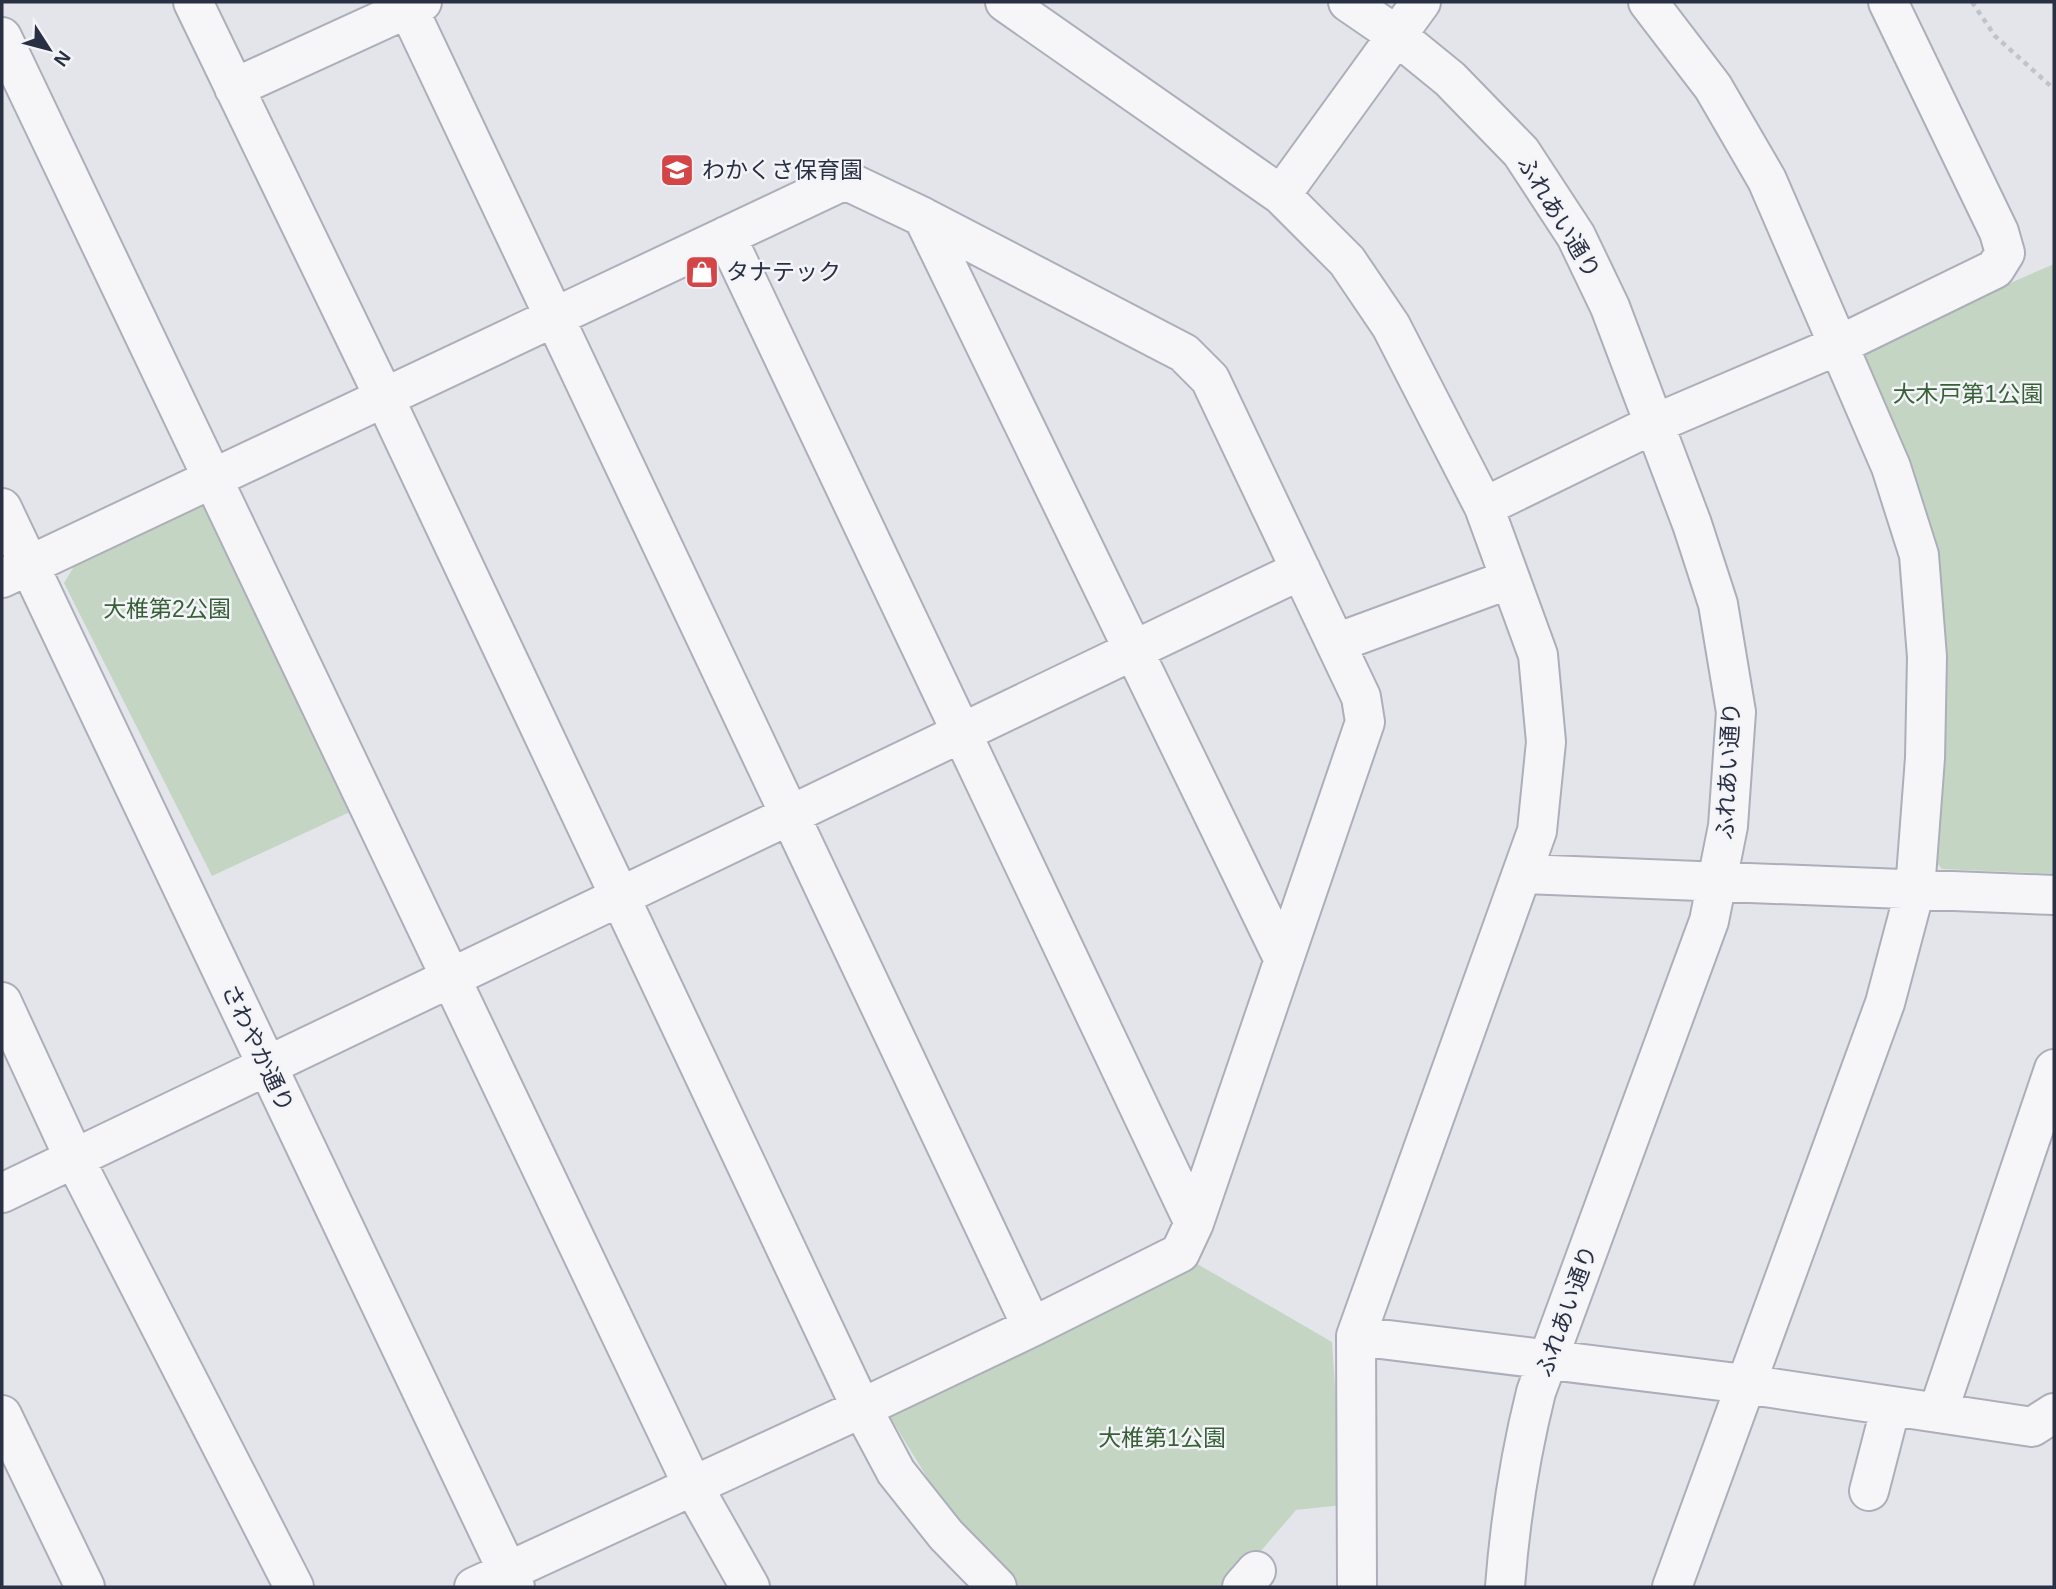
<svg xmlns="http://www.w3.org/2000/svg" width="2056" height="1589" viewBox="0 0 2056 1589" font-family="Arial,'Noto Sans JP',sans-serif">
<rect width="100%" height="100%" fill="#e3e5eb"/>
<path fill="#c5d5c4" d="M 2054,264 L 2054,874 L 1942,869 L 1932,857 L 1921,513 L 1865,356 L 1872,343 Z
M 190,505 L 207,508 L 352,811 L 212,876 L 64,583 L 79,558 Z
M 1187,1258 L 1332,1342 L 1343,1505 L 1296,1510 L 1230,1587 L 1020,1587 L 1003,1574 L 933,1487 L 890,1417 L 896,1403 Z"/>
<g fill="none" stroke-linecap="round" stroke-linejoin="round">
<g stroke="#acafb9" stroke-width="42">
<path id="minor" d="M 193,2 L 384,397 L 856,1397 L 896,1472 L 946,1535 L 997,1587
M 1005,2 L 1281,195 L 1347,261 L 1391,326 L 1484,507 L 1538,655 L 1546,742 L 1537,831 L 1356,1336 L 1357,1587
M 1348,2 L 1396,35 L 1450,79 L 1521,152 L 1576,236 L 1610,307 L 1692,524 L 1718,604 L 1736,712 L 1728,826 L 1709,921 L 1536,1392 C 1520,1456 1510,1521 1505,1587
M 1648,2 L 1713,87 L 1767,180 L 1891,467 L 1919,555 L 1927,657 L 1925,758 L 1915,890 L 1885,1003 L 1672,1587
M 408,8 L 1032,1327
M 2,37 L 693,1486 L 750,1587
M 234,88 L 422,2
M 1281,195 L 1421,2
M 923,217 L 1283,958
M 726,236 L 1194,1223
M 1484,507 L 1654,424 L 1839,345 L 1995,269 L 2005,253 L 1999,232 L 1888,2
M 2,508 L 515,1587
M 2,578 L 845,180 L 923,217 L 1184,353 L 1210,379 L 1361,697 L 1365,722 L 1194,1223 L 1180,1253 L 1032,1327 L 862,1408 L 474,1587
M 1336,643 L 1510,579
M 1522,874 L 2054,895
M 2,1002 L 74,1158 L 294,1587
M 2,1193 L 1301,570
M 1356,1336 L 1745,1384 L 2032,1427 L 2054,1413
M 1938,1412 L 2054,1069
M 2,1415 L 85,1587
M 1869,1491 L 1891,1406
M 1242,1587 L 1256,1571"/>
</g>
<path stroke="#c1c3ca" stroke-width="4.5" stroke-dasharray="5 5" stroke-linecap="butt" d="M 1972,2 L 1995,36 L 2054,89"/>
<use href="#minor" stroke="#f6f6f9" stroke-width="38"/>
</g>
<defs>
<g id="school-square" transform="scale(1.75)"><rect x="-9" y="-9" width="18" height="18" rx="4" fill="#d34546" stroke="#f3f4f8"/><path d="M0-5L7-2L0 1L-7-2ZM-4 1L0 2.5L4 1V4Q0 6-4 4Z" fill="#fff"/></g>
<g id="shop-square" transform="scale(1.75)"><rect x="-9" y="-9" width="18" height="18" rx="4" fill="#d34546" stroke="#f3f4f8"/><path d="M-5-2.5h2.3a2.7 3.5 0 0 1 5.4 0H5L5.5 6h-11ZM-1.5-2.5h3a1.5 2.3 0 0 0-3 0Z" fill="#fff"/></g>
</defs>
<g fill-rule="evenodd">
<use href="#school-square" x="677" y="170"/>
<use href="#shop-square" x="702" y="272"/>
</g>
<g text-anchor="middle" stroke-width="5" stroke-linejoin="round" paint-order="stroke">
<g font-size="23" fill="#2a3044" stroke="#f3f4f8" text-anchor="start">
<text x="702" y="178">わかくさ保育園</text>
<text x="726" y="280">タナテック</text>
</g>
<g font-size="23" fill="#2a3044" stroke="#f3f4f8">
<text transform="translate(1559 217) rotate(59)" y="8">ふれあい通り</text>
<text transform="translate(1728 771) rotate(-87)" y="8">ふれあい通り</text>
<text transform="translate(258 1048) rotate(65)" y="8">さわやか通り</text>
<text transform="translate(1566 1311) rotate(-70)" y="8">ふれあい通り</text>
</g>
<g font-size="23" fill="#386037" stroke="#f3f4f8">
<text x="1968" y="402">大木戸第1公園</text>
<text x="167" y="617">大椎第2公園</text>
<text x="1162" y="1446">大椎第1公園</text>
</g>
</g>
<rect width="2056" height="1589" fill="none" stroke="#2a3044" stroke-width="7"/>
<g transform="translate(49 49) rotate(126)" stroke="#f3f4f8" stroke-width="5" paint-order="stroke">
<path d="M0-5L12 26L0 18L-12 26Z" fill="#2a3044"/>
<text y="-10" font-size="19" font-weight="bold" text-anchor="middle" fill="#2a3044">N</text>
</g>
</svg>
